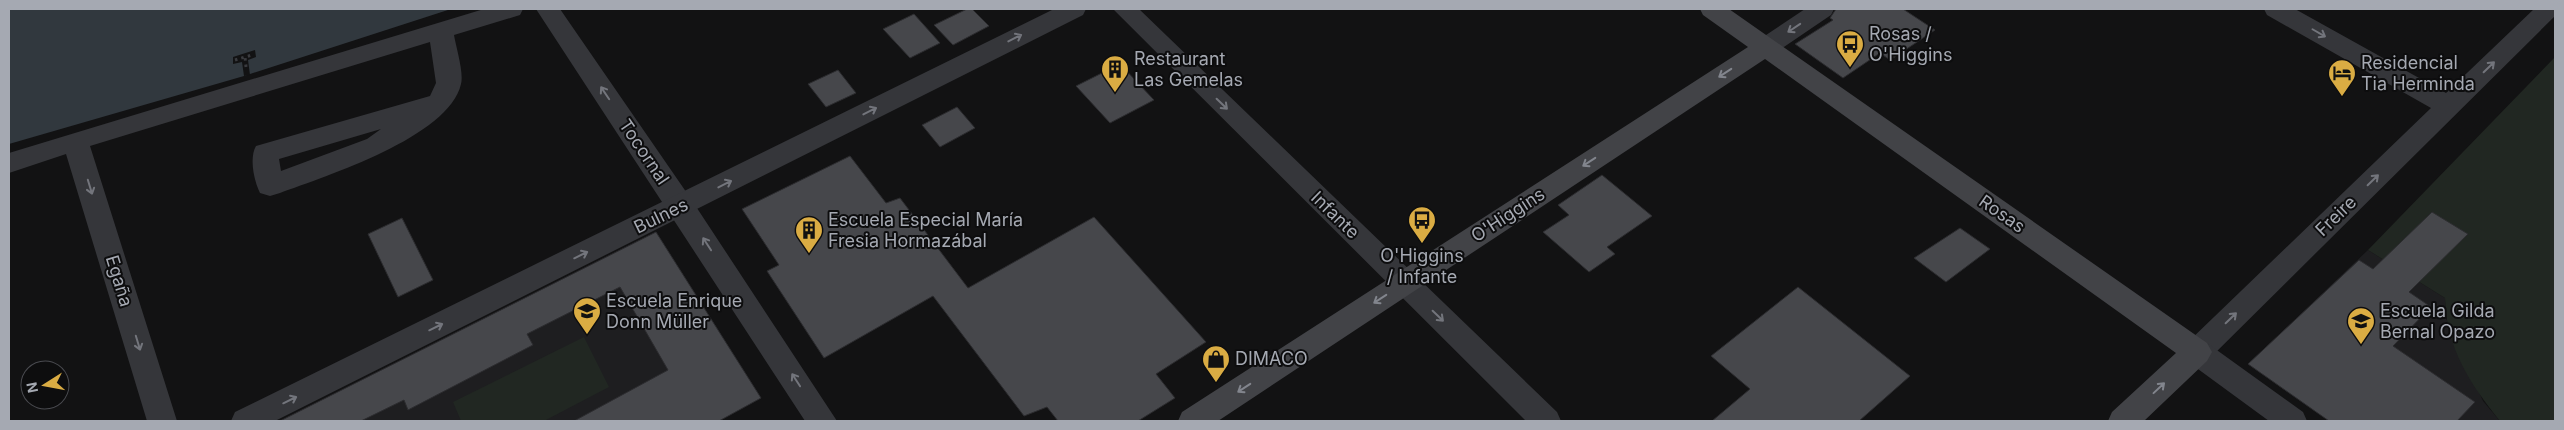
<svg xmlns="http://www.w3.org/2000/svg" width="2564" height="430" viewBox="0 0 2564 430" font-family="Inter,sans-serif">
<rect width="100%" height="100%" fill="#121213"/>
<path fill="#1e1e20" d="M 656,232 L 761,398 L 719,421 L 280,421 Z
M 2368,250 L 2445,298 L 2445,316 L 2483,401 L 2500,421 L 2329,421 L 2248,364 Z"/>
<path fill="#212722" d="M 2555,57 L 2555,421 L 2500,421 C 2470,384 2446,347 2445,298 L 2368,250 Z
M 584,337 L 609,387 L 544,421 L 461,421 L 453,402 Z"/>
<path fill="#31383e" d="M 9,9 L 451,9 L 244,76 L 9,144 Z"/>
<path fill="#121213" d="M 255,50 L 256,57 L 248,60 L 250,75 L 244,76 L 242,62 L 233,64 L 233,57 Z"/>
<path fill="#46474b" stroke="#2c2c2f" d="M 967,9 L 972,9 L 989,26 L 953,45 L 934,25 Z
M 1836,9 L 1903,9 L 1935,30 L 1890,60 L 1880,53 L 1843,78 L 1795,44 L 1833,20 L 1830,18 Z
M 914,14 L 940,43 L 910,58 L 883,29 Z
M 1120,64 L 1154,100 L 1110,123 L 1076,86 Z
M 838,70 L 856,93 L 826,107 L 808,84 Z
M 957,107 L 975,128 L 940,147 L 922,125 Z
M 850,156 L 886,203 L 900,198 L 968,288 L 1094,217 L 1206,342 L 1156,374 L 1175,398 L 1138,421 L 1058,421 L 1047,407 L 1024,416 L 933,296 L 824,358 L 767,271 L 779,265 L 742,209 Z
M 1602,175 L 1652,216 L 1607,247 L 1615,254 L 1589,272 L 1543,232 L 1569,215 L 1558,205 Z
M 2432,212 L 2468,234 L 2409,292 L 2431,307 L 2393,346 L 2475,402 L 2457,421 L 2329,421 L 2248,364 L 2359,260 L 2373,269 Z
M 402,218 L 433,280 L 398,297 L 368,234 Z
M 1960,228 L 1990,249 L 1946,282 L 1914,258 Z
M 656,232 L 761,398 L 719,421 L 574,421 L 668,370 L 620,287 L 527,334 L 533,345 L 408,410 L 404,400 L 361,421 L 280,421 Z
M 1798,287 L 1910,376 L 1859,421 L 1712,421 L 1750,389 L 1711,356 Z"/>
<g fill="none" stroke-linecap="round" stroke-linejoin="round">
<path stroke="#3a3b3f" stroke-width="3" stroke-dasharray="2.5 4" stroke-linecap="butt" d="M 235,60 L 245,57
M 246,67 L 245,57 L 252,55"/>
<path fill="#35363a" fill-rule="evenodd" d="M 484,9 L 523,9 L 520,15 L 454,35 C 456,47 464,73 461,84 C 449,137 326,176 280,193 L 270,196 L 260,193 C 254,181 249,158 256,146 L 430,96 L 436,83 L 430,42 L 90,146 L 177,421 L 147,421 L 66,154 L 9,173 L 9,153 ZM 381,129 L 367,139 L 281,171 L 279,159 Z
M 536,9 L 560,9 L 691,199 L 837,421 L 805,421 Z
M 1113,9 L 1139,9 L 1557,412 L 1561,421 L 1526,421 Z
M 2264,9 L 2295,9 L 2446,93 L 2534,9 L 2555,9 L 2555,16 L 2207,361 L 2197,364 L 2187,361 L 2182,352 L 2187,343 L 2431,108 L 2267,15 Z"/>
<path fill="#35363a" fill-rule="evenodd" d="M 1054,9 L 1086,9 L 1083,15 L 275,421 L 231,421 L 235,412 Z
M 1805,9 L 1834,9 L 1831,15 L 1775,53 L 1766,56 L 1757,53 L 1754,47 L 1757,41 Z
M 2197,340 L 2207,343 L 2303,412 L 2307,421 L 2269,421 L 2187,361 L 2182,352 L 2187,343 Z"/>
<path fill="#424347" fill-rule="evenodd" d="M 1700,9 L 1729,9 L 2207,343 L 2212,352 L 2207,361 L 2144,421 L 2108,421 L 2112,412 L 2176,353 L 1765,59 L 1218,421 L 1178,421 L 1182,412 L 1748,47 L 1703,15 Z"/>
</g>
<defs><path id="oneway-shaft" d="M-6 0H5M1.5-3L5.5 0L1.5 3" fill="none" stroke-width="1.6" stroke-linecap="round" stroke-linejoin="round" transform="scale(1.25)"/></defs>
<g stroke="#73757c">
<use href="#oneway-shaft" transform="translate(1794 28) rotate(146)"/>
<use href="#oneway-shaft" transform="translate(2319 33) rotate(30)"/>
<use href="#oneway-shaft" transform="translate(1015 38) rotate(-27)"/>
<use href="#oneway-shaft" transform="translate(2489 67) rotate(-44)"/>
<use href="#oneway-shaft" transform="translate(605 93) rotate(-124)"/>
<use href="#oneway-shaft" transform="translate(1222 104) rotate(44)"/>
<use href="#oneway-shaft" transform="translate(870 111) rotate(-27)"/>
<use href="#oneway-shaft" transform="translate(2373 180) rotate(-44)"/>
<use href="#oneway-shaft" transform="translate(725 184) rotate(-27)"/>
<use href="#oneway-shaft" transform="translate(90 187) rotate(73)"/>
<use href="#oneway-shaft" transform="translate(707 244) rotate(-123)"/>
<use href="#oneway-shaft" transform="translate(581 255) rotate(-26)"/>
<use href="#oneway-shaft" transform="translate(1438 316) rotate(44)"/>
<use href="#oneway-shaft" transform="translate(2231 318) rotate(-44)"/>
<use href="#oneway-shaft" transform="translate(436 327) rotate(-26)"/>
<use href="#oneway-shaft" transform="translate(138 343) rotate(73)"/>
<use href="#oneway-shaft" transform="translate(796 380) rotate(-123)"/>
<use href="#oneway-shaft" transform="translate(290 400) rotate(-26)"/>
</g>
<g stroke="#82858d">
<use href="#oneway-shaft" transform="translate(1725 73) rotate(147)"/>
<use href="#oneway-shaft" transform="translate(1589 162) rotate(147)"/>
<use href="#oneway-shaft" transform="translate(1380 299) rotate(147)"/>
<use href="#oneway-shaft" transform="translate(1244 388) rotate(147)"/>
<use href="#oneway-shaft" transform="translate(2159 388) rotate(-43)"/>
</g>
<defs>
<g id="bus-pin" transform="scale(1.4375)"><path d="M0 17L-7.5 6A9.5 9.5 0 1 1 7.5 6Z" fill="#daac43" stroke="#0d0d0e"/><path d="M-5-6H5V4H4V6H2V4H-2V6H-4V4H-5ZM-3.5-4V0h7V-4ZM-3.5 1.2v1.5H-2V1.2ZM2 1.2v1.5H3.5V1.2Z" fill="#111"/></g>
<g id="building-pin" transform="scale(1.4375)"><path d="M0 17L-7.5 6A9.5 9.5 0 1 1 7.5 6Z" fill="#daac43" stroke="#0d0d0e"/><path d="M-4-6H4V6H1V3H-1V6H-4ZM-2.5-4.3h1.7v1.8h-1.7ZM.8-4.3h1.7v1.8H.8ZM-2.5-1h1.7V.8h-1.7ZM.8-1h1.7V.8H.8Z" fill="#111"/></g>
<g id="hotel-pin" transform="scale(1.4375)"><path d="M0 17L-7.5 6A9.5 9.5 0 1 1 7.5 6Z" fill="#daac43" stroke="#0d0d0e"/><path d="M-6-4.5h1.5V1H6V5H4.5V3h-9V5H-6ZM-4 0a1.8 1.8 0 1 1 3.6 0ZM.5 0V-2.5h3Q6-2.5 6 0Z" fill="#111"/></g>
<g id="school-pin" transform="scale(1.4375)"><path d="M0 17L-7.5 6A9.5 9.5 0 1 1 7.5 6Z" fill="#daac43" stroke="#0d0d0e"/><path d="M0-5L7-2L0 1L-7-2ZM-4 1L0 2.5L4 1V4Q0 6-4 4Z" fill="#111"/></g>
<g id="shop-pin" transform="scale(1.4375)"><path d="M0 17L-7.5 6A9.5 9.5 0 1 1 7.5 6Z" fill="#daac43" stroke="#0d0d0e"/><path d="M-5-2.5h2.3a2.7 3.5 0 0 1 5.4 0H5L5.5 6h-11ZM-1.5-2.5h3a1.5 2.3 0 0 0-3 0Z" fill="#111"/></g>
</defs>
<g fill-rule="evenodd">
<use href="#bus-pin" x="1850" y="44"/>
<use href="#building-pin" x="1115" y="69"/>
<use href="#hotel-pin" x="2342" y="73"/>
<use href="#bus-pin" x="1422" y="220"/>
<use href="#building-pin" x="809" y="230"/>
<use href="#school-pin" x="587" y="311"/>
<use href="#school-pin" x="2361" y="321"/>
<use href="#shop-pin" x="1216" y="359"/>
</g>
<g text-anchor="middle" stroke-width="4" stroke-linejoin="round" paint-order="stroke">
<g font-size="18" fill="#a5a9b2" stroke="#0d0d0e" text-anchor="start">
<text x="1869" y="40">Rosas /<tspan x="1869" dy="21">O'Higgins</tspan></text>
<text x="1134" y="65">Restaurant<tspan x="1134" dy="21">Las Gemelas</tspan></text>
<text x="2361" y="69">Residencial<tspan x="2361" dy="21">Tia Herminda</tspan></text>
<text x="828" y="226">Escuela Especial María<tspan x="828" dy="21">Fresia Hormazábal</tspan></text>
<text x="1422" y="262" text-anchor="middle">O'Higgins<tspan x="1422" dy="21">/ Infante</tspan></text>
<text x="606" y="307">Escuela Enrique<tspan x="606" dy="21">Donn Müller</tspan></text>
<text x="2380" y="317">Escuela Gilda<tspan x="2380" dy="21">Bernal Opazo</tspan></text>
<text x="1235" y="365">DIMACO</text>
</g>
<g font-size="18" fill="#a5a9b2" stroke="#0d0d0e">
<text transform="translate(644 152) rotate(56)" y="6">Tocornal</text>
<text transform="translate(2002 214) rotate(35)" y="6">Rosas</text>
<text transform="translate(1335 215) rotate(44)" y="6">Infante</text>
<text transform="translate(1508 215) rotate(-33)" y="6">O'Higgins</text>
<text transform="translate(661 216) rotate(-26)" y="6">Bulnes</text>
<text transform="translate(2336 216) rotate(-44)" y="6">Freire</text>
<text transform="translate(119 281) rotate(73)" y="6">Egaña</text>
</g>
</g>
<rect width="2564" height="430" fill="none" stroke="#a5a9b2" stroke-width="20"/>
<g transform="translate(45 385) rotate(259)"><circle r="24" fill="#0d0d0e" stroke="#4a4b50"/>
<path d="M0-4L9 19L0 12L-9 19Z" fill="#daac43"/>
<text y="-8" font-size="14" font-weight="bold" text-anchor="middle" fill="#a5a9b2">N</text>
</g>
</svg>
